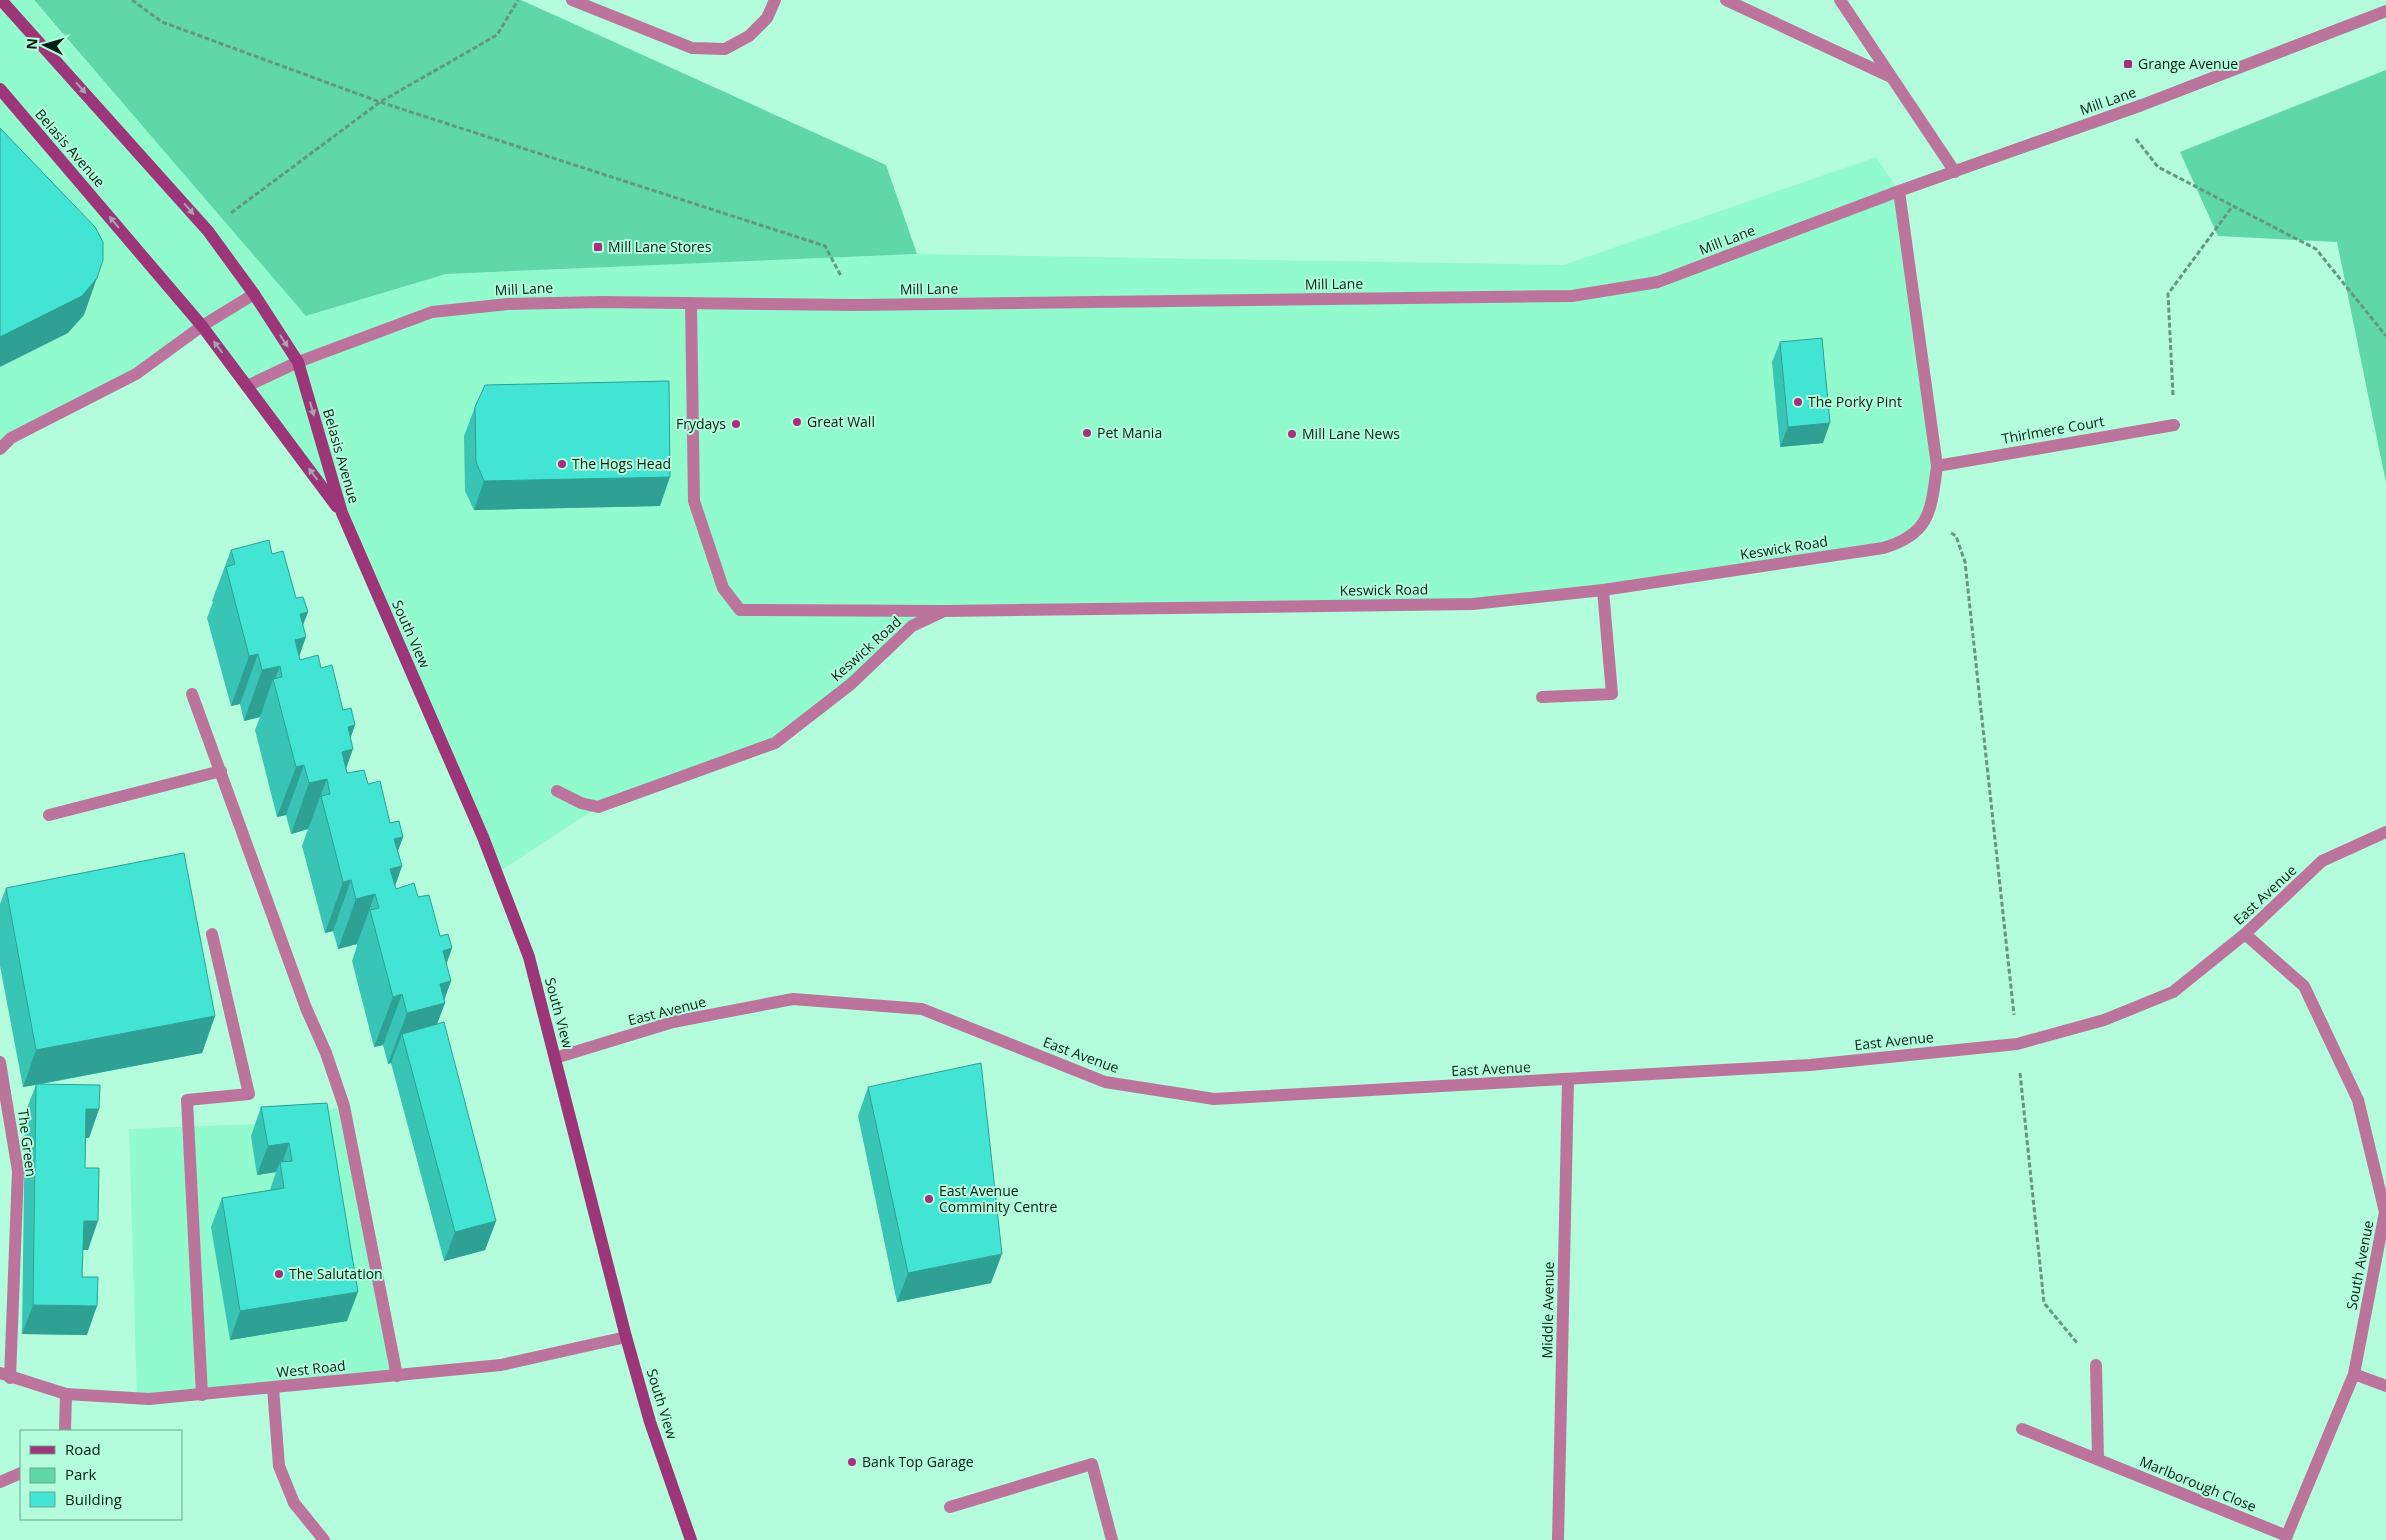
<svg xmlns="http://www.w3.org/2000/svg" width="2386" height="1540" viewBox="0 0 2386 1540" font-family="'Open Sans',sans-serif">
<rect width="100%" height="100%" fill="#b3fddc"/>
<path fill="#91fbce" d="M 0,0 L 33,0 L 307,316 L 446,274 L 917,254 L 1564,265 L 1876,157 L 1899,191 L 1937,466 L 1933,498 L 1904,542 L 1473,604 L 944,611 L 912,626 L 775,743 L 598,807 L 497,873 L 342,513 L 202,326 L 136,374 L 0,449 Z
M 344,1106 L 397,1376 L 137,1399 L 129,1129 L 284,1123 Z"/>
<path fill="#60d7a8" d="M 34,0 L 521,0 L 886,165 L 917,254 L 446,274 L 306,316 Z
M 2386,70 L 2386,483 L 2337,242 L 2218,236 L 2180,152 Z"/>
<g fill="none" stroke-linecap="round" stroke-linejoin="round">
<path stroke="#629881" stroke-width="3" stroke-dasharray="5 2.5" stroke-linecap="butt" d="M 132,0 L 162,22 L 380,102 L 825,246 L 841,276
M 2136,139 L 2158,167 L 2316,249 L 2386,336
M 231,213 L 380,102 L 497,35 L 518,0
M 2173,395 L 2168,294 L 2232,207
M 1951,533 L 1956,536 L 1965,562 L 2014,1015
M 2020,1073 L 2044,1303 L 2078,1344"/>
<path stroke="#bb759d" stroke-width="12" d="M 691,303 L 694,501 L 723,588 L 740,610 L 944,611
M 192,694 L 306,1008 L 326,1053 L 344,1106 L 397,1376
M 1542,697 L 1612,694 L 1603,590
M 49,815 L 221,771
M 202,1395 L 187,1100 L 249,1094 L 212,934
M 950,1507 L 1092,1464 L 1112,1540"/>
<path stroke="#bb759d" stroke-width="12" d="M 5,1093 L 18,1171 L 10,1378"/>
<path stroke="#bb759d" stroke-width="12" d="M 572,0 L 692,48 L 725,49 L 749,36 L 767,18 L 775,0
M 1726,0 L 1891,77
M 1840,0 L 1955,172
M 247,386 L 298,362 L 432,312 L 508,304 L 601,302 L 856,305 L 1572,296 L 1658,282 L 1899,191 L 2142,105 L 2386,11
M 0,449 L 11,438 L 136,374 L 202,326 L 254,294
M 1937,466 L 2174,425
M 557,791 L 581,803 L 598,807 L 775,743 L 851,684 L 912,626 L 944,611 L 1473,604 L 1603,590 L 1883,548 C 1931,534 1931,510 1937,466 L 1899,191
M 2245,934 L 2304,986 L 2358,1100 L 2385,1212 L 2354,1374 L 2285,1540
M 555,1058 L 673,1022 L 793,999 L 922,1009 L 1105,1082 L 1214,1099 L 1810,1065 L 2017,1044 L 2104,1020 L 2173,992 L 2245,934 L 2322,861 L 2386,832
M 0,1062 L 5,1093 L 0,1094
M 2096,1365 L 2098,1459
M 2354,1374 L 2386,1386
M 273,1388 L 279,1466 L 294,1503 L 324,1540
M 2022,1429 L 2287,1536
M 65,1431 L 66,1394
M 0,1482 L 21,1473
M 1558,1540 L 1568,1080"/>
<path stroke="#bb759d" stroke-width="12" d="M 0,1373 L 66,1394 L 149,1399 L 501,1365 L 626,1337"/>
<path stroke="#9d3678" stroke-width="12" d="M 1,0 L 208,231 L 254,294 L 298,362 L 342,513 L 483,837 L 529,957 L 626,1337 L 650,1422 L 691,1540
M 0,89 L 202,326 L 337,507"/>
</g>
<path fill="#39c5b6" d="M 1780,342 L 1823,443 L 1780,447 L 1772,362 Z
M 475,407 L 660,506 L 474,510 L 465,491 L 464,436 Z
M 231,550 L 272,554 L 296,598 L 308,612 L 303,625 L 299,656 L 300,660 L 321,668 L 343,710 L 355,725 L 350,738 L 346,769 L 347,773 L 368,784 L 390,823 L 403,837 L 398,851 L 402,866 L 395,886 L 396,889 L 418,897 L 440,936 L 452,948 L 446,964 L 451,981 L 444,1000 L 445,1003 L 437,1024 L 496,1221 L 485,1250 L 444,1261 L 391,1063 L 388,1064 L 383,1045 L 374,1047 L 352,961 L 357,946 L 357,944 L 338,949 L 333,931 L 325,933 L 302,846 L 308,829 L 291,834 L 286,815 L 277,817 L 255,730 L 260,717 L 244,721 L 240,704 L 231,706 L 207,618 L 213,602 L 212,601 Z
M 6,888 L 215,1016 L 202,1053 L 42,1084 L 99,1109 L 89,1138 L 85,1138 L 85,1168 L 88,1250 L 83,1250 L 82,1277 L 87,1335 L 22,1334 L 25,1113 L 36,1085 L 23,1087 L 0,966 L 0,904 Z
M 868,1087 L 991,1283 L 897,1302 L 858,1116 Z
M 327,1103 L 347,1321 L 230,1340 L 211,1227 L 222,1198 L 270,1190 L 276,1172 L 257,1175 L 251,1136 L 261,1107 Z"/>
<path fill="#2ea094" d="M 97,278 L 84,315 L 68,333 L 0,367 L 0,337 Z
M 1830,423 L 1823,443 L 1780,447 L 1788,427 Z
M 670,477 L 660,506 L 474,510 L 484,481 Z
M 308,612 L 297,640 L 306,637 L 288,688 L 282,677 L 300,614 Z
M 258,654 L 240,704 L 231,706 L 249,656 Z
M 280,666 L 274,682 L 273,679 L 260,717 L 244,721 L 262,670 Z
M 355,725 L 346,751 L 353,749 L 335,800 L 330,794 L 348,727 Z
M 304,765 L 286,815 L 277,817 L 296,767 Z
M 327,779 L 308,829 L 291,834 L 309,783 Z
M 403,837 L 391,869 L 402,866 L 384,917 L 394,839 Z
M 351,880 L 333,931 L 325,933 L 343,882 Z
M 375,894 L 357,944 L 338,949 L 356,899 Z
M 452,948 L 434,999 L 443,951 Z
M 451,981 L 443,1003 L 445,1003 L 426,1053 L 402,1034 L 391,1063 L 388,1064 L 407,1013 L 440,984 Z
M 402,994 L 383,1045 L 374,1047 L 393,997 Z
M 215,1016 L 202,1053 L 23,1087 L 36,1050 Z
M 86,1109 L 99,1109 L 89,1138 L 76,1138 Z
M 289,1143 L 281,1167 L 280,1162 L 276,1172 L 257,1175 L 268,1146 Z
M 84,1221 L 98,1221 L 88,1250 L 73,1250 Z
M 496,1221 L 485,1250 L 444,1261 L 455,1232 Z
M 1002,1254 L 991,1283 L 897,1302 L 908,1273 Z
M 358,1292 L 347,1321 L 230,1340 L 240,1311 Z
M 33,1305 L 97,1306 L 87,1335 L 22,1334 Z"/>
<path fill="#42e5d4" stroke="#2ea094" d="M 0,128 L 95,227 L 103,242 L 103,260 L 97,278 L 82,296 L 0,337 Z
M 1822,338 L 1830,423 L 1788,427 L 1780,342 Z
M 669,381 L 670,477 L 484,481 L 476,462 L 475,407 L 485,385 Z
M 269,540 L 272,554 L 283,551 L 296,598 L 303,597 L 308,612 L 300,614 L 306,637 L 295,640 L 300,660 L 318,655 L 321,668 L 332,665 L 343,710 L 351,708 L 355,725 L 348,727 L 353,749 L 342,752 L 347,773 L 364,770 L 368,784 L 380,781 L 390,823 L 399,821 L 403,837 L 394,839 L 402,866 L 390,869 L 396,889 L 414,883 L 418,897 L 429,895 L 440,936 L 448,934 L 452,948 L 443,951 L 451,981 L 440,984 L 445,1003 L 407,1013 L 402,994 L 393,997 L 370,910 L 379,908 L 375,894 L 356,899 L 351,880 L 343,882 L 321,796 L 330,794 L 327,779 L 309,783 L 304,765 L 296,767 L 273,679 L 282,677 L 280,666 L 262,670 L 258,654 L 249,656 L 226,567 L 235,564 L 231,550 Z
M 184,853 L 215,1016 L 36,1050 L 6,888 Z
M 444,1022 L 496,1221 L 455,1232 L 402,1034 Z
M 981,1063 L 1002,1254 L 908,1273 L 868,1087 Z
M 36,1084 L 100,1085 L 99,1109 L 86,1109 L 85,1168 L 99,1168 L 98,1221 L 84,1221 L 82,1277 L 98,1277 L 97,1306 L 33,1305 Z
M 327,1103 L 358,1292 L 240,1311 L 222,1198 L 284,1188 L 280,1162 L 292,1161 L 289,1143 L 268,1146 L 261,1107 Z"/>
<defs><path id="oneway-solid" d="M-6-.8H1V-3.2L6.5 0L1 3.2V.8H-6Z" transform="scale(1.25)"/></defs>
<g fill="#a9a3af">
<use href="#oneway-solid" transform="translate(81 88) rotate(48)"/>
<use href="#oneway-solid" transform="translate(189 209) rotate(49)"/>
<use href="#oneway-solid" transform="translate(114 222) rotate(-130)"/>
<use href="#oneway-solid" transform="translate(284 341) rotate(57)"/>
<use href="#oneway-solid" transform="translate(218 347) rotate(-127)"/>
<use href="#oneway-solid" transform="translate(312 409) rotate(74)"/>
<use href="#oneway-solid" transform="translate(313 474) rotate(-127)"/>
</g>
<g fill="#aa2e7f" stroke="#b3fddc" stroke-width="2">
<rect x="2123" y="59" width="10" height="10" rx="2.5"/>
<rect x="593" y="242" width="10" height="10" rx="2.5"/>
<circle cx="1798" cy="402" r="5"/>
<circle cx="797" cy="422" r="5"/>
<circle cx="736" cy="424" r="5"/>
<circle cx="1087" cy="433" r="5"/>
<circle cx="1292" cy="434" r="5"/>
<circle cx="562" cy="464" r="5"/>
<circle cx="929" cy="1199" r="5"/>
<circle cx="279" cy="1274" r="5"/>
<circle cx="852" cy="1462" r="5"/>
</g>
<g text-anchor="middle" stroke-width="4" stroke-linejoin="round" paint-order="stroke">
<g font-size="14" fill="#022015" stroke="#b3fddc" text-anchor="start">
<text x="2138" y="69">Grange Avenue</text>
<text x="608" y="252">Mill Lane Stores</text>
<text x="1808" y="407">The Porky Pint</text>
<text x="807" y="427">Great Wall</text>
<text x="726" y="429" text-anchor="end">Frydays</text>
<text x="1097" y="438">Pet Mania</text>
<text x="1302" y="439">Mill Lane News</text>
<text x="572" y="469">The Hogs Head</text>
<text x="939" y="1196">East Avenue<tspan x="939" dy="16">Comminity Centre</tspan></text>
<text x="289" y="1279">The Salutation</text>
<text x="862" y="1467">Bank Top Garage</text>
</g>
<g font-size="14" fill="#022015" stroke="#b3fddc">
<text transform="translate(2108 101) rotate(-19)" y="5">Mill Lane</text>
<text transform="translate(70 148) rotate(49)" y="5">Belasis Avenue</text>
<text transform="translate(1727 240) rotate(-21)" y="5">Mill Lane</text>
<text transform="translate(1334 284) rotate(-1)" y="5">Mill Lane</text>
<text transform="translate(524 289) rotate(-3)" y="5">Mill Lane</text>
<text transform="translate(929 289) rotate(-1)" y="5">Mill Lane</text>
<text transform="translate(2053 430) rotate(-10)" y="5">Thirlmere Court</text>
<text transform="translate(341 456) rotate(74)" y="5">Belasis Avenue</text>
<text transform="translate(1784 548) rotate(-9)" y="5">Keswick Road</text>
<text transform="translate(1384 590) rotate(-1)" y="5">Keswick Road</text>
<text transform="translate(411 634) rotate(66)" y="5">South View</text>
<text transform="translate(866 649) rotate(-42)" y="5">Keswick Road</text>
<text transform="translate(2265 895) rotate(-43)" y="5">East Avenue</text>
<text transform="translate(667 1011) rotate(-14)" y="5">East Avenue</text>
<text transform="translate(559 1013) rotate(75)" y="5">South View</text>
<text transform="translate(1894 1041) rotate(-6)" y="5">East Avenue</text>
<text transform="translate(1081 1055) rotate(20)" y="5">East Avenue</text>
<text transform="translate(1491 1069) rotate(-3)" y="5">East Avenue</text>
<text transform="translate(27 1143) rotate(83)" y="5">The Green</text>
<text transform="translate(2360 1265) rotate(-79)" y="5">South Avenue</text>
<text transform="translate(1548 1310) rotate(-89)" y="5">Middle Avenue</text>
<text transform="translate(311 1369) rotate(-6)" y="5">West Road</text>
<text transform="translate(662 1404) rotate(73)" y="5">South View</text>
<text transform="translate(2198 1484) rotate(22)" y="5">Marlborough Close</text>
</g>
</g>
<rect x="20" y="1430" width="162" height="90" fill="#b3fddc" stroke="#6ca58c"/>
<rect x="30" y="1446" width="25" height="8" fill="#9d3678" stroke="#6ca58c"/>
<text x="65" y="1455" font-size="15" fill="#022015">Road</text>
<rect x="30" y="1468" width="25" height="15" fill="#60d7a8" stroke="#6ca58c"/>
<text x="65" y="1480" font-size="15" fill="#022015">Park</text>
<rect x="30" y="1492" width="25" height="15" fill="#42e5d4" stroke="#6ca58c"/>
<text x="65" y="1505" font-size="15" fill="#022015">Building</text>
<g transform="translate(45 45) rotate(275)" stroke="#b3fddc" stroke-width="4" paint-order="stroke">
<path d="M0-4L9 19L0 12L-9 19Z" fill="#022015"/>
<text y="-8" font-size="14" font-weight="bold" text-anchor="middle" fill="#022015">N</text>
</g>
</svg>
